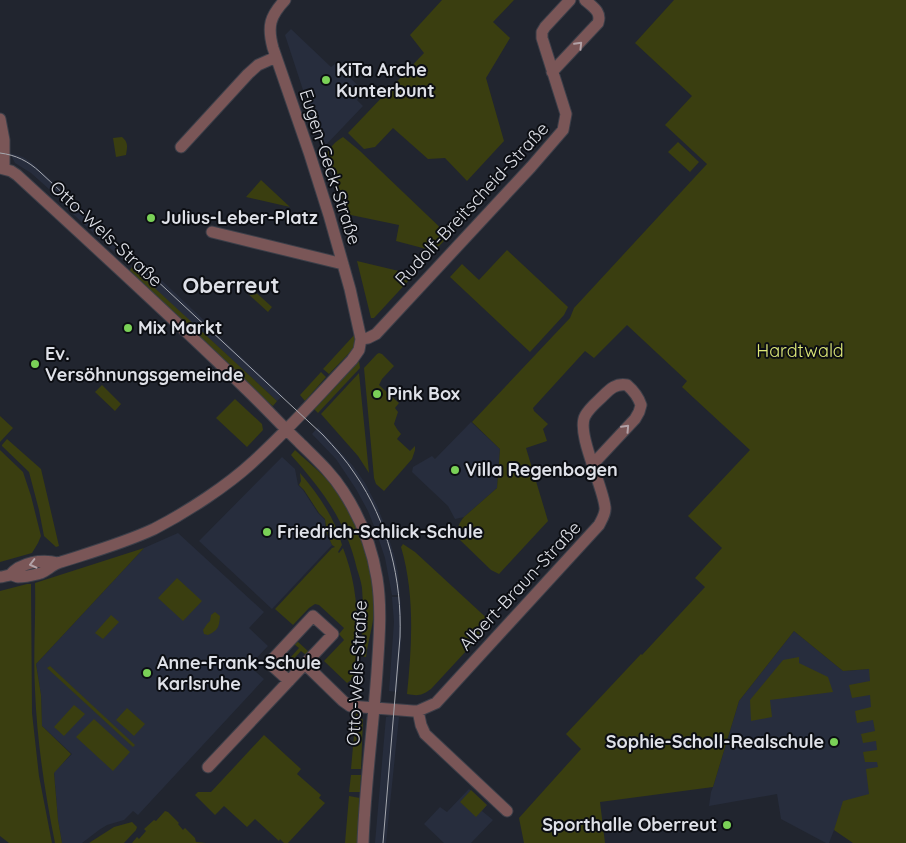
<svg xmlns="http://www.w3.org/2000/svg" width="906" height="843" viewBox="0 0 906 843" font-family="Quicksand,sans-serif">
<rect width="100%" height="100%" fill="#21252f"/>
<path fill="#272d3d" d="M 291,29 L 331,67 L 335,64 L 365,92 L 357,100 L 363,106 L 324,147 L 322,148 L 285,35 Z
M 10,153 L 23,157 L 32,163 L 66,194 L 59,198 L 31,173 L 15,163 Z
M 69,196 L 133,256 L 126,263 L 60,202 Z
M 139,259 L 210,326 L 209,327 L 283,396 L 277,401 L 131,267 Z
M 471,422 L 500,449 L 497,488 L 464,517 L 455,519 L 448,506 L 412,472 L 413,467 L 432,456 L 435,459 Z
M 318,427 L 353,466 L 365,483 L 377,506 L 385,526 L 394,555 L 398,573 L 400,595 L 392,595 L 385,558 L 376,531 L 368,511 L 356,489 L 336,459 L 312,434 Z
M 282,457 L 295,469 L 298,485 L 303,490 L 318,513 L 325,520 L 325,529 L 332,545 L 272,609 L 199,541 Z
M 178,533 L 264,612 L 249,628 L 268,646 L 249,666 L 264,679 L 138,815 L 133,811 L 124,820 L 107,825 L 99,830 L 82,843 L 62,843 L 58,820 L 54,772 L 72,754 L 42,726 L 41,695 L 36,664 L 144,548 Z
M 392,597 L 400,597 L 401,610 L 401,641 L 397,692 L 389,691 L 394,622 Z
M 794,631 L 843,671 L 870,669 L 883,792 L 834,830 L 829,843 L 826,843 L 781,819 L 777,794 L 709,806 L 711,792 L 713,787 L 739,701 Z
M 390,716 L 399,717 L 386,843 L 375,843 L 386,717 Z
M 469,789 L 487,805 L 482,811 L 493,820 L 471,843 L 444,843 L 424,824 L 440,807 L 447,812 Z"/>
<path fill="#3a3e10" d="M 442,0 L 514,0 L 493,22 L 510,38 L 486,78 L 504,141 L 467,181 L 445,158 L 428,159 L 393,128 L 375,147 L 364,149 L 348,133 L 424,53 L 410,35 Z
M 674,0 L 906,0 L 906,843 L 853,843 L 834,830 L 843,801 L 869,794 L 866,769 L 878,767 L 877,762 L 865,762 L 863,752 L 877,750 L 876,741 L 863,743 L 861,734 L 875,731 L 873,720 L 857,723 L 855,711 L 871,707 L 870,695 L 852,698 L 849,685 L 870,681 L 869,669 L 843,671 L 794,631 L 739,701 L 713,787 L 600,802 L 605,843 L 524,843 L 519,818 L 581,749 L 566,734 L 641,654 L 642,655 L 705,587 L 695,578 L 722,548 L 688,516 L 750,450 L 682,387 L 687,381 L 627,325 L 594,358 L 585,351 L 533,408 L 534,411 L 548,424 L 543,429 L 547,441 L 526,448 L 548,521 L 499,574 L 491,570 L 458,538 C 457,529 458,524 464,517 L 497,488 L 500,449 L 472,422 L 570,318 L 574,308 L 707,164 L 665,125 L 692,96 L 635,43 Z
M 122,137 C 129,143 127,147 126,155 L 116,157 L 113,138 Z
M 343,137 L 360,151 L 449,236 L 434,251 L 396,241 L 399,225 L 346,214 L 326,155 C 329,148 336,141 343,137 Z
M 678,142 L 699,162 L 690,172 L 668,152 Z
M 261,180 L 290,207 L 246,197 Z
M 507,250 L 568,307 L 564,315 L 530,352 L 450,277 L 462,264 L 479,280 Z
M 357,261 L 403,272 L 410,279 L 374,318 L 371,318 Z
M 132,267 L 277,401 L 273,406 L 263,398 L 128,273 Z
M 250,287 L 272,307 L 268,312 L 246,292 Z
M 356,333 L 357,342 L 353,349 L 329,374 L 323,369 Z
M 379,353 L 382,354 L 394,366 L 382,379 L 379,385 L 399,403 L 395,408 L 398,412 L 394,424 L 397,429 L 401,434 L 397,439 L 410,451 L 415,446 L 415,450 L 412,459 L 384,491 L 376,484 L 374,478 L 364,368 L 377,354 Z
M 359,361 L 360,368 L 318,413 L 314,409 Z
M 321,372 L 326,377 L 305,401 L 300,395 Z
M 359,373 L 369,473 L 358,456 L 321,414 Z
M 102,385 L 121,404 L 115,411 L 95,392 Z
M 235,399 L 262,424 L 263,430 L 247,447 L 216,418 Z
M 0,416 L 13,428 L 0,442 Z
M 7,439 L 41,469 L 59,546 L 56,547 L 44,536 L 39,510 L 29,472 L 2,446 L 2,445 Z
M 0,450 L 23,472 L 31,496 L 41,536 L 38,543 L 32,553 L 0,562 Z
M 295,450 C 308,462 321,472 332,485 C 360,520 375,567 374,611 C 373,626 368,642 366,657 L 360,656 C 362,634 364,611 362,588 C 361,581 359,575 357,569 C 346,521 323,491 291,455 Z
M 300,473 C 318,494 335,518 342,545 L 338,552 L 339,553 L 343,548 C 360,592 359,632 354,678 L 347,683 L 324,661 L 344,640 L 339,634 L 344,628 L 319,605 L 315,604 L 309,608 L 293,625 L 275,609 L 332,548 L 335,547 L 332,545 L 325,529 L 326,527 L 325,519 L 319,513 L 304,490 L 299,485 L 301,481 Z
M 403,544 L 415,552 L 492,623 L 431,689 C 421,696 418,696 407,694 C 412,646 415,594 401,547 Z
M 144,548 L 36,664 L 41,695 L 42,726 L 71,754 L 54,773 L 58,820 L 62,843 L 55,843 C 45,793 37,742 35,690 C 33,654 36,618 35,583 Z
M 177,578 L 202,601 L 183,621 L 158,598 Z
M 27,584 L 31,584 L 32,713 L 39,776 L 52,843 L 9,843 L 0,836 L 0,591 Z
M 215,612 L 220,616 C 219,626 219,630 208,635 L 204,634 L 203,630 L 207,624 L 210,621 L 211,615 Z
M 111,615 L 119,622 L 103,639 L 95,633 Z
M 297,641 L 309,652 L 306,655 L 301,651 L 285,668 L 290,673 L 287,676 L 275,664 L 277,661 L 283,666 L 299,648 L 294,644 Z
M 799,657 L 799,663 L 828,677 L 833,692 L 770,700 L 772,717 L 751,721 L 750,700 L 783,660 Z
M 50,666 L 135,745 L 133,747 L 47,668 Z
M 74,705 L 85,714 L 64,736 L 54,727 Z
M 127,708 L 145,724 L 134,736 L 116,720 Z
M 356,713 L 358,714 L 363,720 L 361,769 L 351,769 Z
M 94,719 L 130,752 L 113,771 L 76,737 Z
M 264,735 L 301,769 L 297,774 L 321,795 L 319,798 L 325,803 L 288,843 L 284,843 L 280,839 L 279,841 L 255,819 L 247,827 L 224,806 L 215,815 L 195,795 L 198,792 L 211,792 Z
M 351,775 L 361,775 L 360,792 L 349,792 Z
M 471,790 L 487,805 L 476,817 L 460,802 Z
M 349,796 L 360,798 L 359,843 L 345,843 Z
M 165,811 L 168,812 L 179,823 L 178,824 L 183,830 L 185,828 L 195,838 L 196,842 L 206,843 L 132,843 L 137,837 L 139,839 L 146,831 L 144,829 L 154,820 L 156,821 Z
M 132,822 L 137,827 L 136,830 L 124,843 L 89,843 L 114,827 Z"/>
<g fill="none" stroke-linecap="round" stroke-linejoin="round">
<g stroke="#3c3f49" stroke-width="13">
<path id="minor" d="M 552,72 L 598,23 C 602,12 593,7 585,0
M 0,119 L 4,140 L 4,168
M 181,147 L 248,74 L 258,65 L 276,57
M 0,168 L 11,171 L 17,175 C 93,245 170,315 244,387 C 263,405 280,424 299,442 C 315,458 331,472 343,491 C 360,517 372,547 377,578 C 382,609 379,641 377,672 C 373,729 365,786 363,843
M 212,232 L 343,264
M 361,339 L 368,338 L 376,334 L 531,167 L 563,130 L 566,114 L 542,38 L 542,32 L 545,27 L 570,0
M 10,575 C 21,562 42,559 58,563
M 0,577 C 3,577 8,575 11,575 C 14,575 16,577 18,577 C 26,577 33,575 41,573 C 48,570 53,564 61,562 C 92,552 124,543 154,529 C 187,512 227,486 254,461 C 289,429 320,394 352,360 L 359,350 L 361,339 L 350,289 L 329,215 L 310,155 L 273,48 C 267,26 270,16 285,0
M 305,664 L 343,701 L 350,706 L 413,711 L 418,711 L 436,703 L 599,525 C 602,519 606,513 605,507 C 603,486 576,433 585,416 C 589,408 597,402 603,396 C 610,389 616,383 627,385 C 634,391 638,396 641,405 L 639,412 L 635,419 L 593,464
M 418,711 L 421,725 L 425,734 L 507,811
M 208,767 L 333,634 L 313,616 L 269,663 L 289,681"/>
</g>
<use href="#minor" stroke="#7a5657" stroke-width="11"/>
<path stroke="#a6a9b0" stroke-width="1" d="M 0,153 C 16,155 28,161 40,172 L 323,435 C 335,448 346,460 355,474 C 388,522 402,579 400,637 L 383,843"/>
</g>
<defs><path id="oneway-chevron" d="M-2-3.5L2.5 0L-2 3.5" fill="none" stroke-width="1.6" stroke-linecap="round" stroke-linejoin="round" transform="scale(1.25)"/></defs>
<g stroke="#b2a2a7">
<use href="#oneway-chevron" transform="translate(579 45) rotate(-46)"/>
<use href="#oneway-chevron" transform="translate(626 428) rotate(-47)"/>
<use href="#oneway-chevron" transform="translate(33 564) rotate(166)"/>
</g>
<g fill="#7ad157" stroke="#0c0e13" stroke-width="2">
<circle cx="326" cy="80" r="5"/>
<circle cx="151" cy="218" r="5"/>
<circle cx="128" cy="328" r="5"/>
<circle cx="35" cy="364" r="5"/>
<circle cx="377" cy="394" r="5"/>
<circle cx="455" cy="470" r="5"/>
<circle cx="267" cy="532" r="5"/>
<circle cx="147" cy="673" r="5"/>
<circle cx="834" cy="742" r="5"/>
<circle cx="727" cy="825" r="5"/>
</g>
<g text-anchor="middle" stroke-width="4" stroke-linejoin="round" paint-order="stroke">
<g font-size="18" font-weight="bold" fill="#dfe1e8" stroke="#0c0e13" text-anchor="start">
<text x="336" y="76">KiTa Arche<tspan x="336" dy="21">Kunterbunt</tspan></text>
<text x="161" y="224">Julius-Leber-Platz</text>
<text x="138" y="334">Mix Markt</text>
<text x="45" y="360">Ev.<tspan x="45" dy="21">Versöhnungsgemeinde</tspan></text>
<text x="387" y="400">Pink Box</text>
<text x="465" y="476">Villa Regenbogen</text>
<text x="277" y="538">Friedrich-Schlick-Schule</text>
<text x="157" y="669">Anne-Frank-Schule<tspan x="157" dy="21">Karlsruhe</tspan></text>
<text x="824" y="748" text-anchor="end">Sophie-Scholl-Realschule</text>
<text x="717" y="831" text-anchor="end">Sporthalle Oberreut</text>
</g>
<g font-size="18" fill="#dfe1e8" stroke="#0c0e13">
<text transform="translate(330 167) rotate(72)" y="6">Eugen-Geck-Straße</text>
<text transform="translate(472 204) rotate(-47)" y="6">Rudolf-Breitscheid-Straße</text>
<text transform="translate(106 234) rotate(43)" y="6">Otto-Wels-Straße</text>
<text transform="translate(520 586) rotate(-47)" y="6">Albert-Braun-Straße</text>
<text transform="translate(357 673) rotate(-87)" y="6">Otto-Wels-Straße</text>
</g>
<g font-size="18" fill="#dfea79" stroke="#0c0e13">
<text x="800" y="357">Hardtwald</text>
</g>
<g font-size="22" font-weight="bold" fill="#dfe1e8" stroke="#0c0e13">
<text x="231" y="293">Oberreut</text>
</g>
</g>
</svg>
